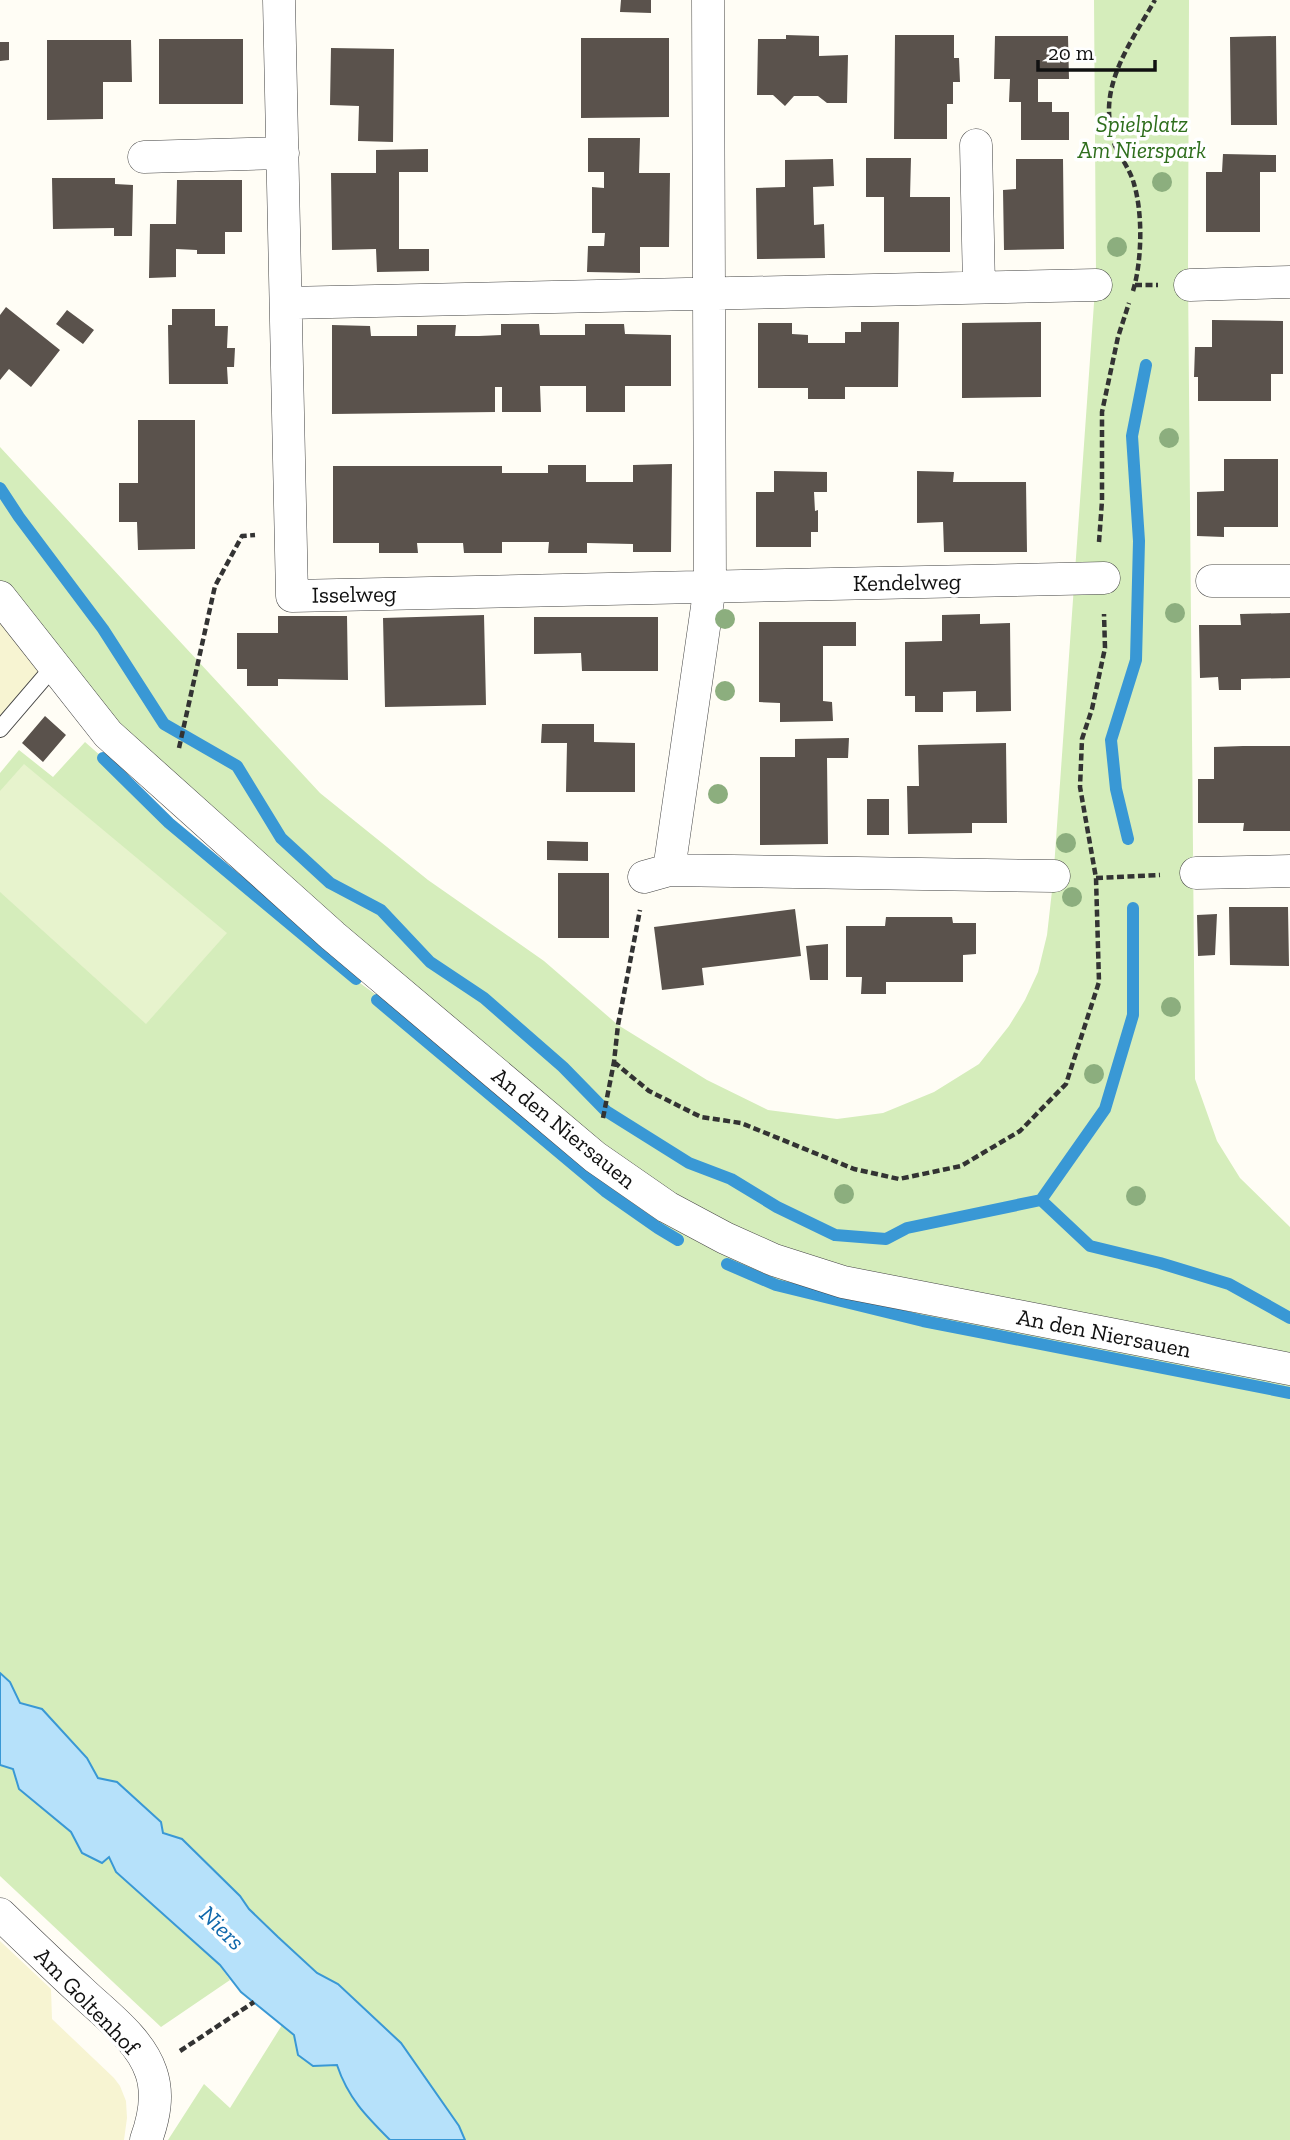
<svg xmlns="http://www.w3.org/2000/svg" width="1290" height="2140" viewBox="0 0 1290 2140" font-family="'Zilla Slab',serif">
<rect width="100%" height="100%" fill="#fffdf5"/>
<path fill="#f7f4d2" d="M 0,597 L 54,666 L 0,729 Z
M 0,1941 L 51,1989 L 52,2019 L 114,2078 L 120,2086 L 126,2101 L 127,2118 L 124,2140 L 0,2140 Z"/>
<path fill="#d5edbb" d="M 1094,0 L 1189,0 L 1188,275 L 1195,1079 L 1217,1141 L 1240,1178 L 1290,1227 L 1290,2140 L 465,2140 L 459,2126 L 401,2043 L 338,1984 L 317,1973 L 278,1937 L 249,1909 L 240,1896 L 182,1839 L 163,1833 L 161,1822 L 117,1782 L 98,1779 L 87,1758 L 42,1709 L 20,1703 L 10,1682 L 0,1673 L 0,773 L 19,750 L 53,777 L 85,742 L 353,978 L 655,1198 L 108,734 L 0,596 L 0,447 L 320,793 L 428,880 L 544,961 L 618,1025 L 707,1080 L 768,1110 L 837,1119 L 883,1113 L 934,1092 L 979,1064 L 1009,1026 L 1025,1000 L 1038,972 L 1047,935 L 1053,882 L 1096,275 Z
M 0,1765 L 13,1769 L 19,1789 L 71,1832 L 82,1853 L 109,1857 L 220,1966 L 230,1980 L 161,2027 L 0,1876 Z
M 282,2025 L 294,2035 L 298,2055 L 313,2066 L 337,2065 C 347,2096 367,2117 390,2140 L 168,2140 L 204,2084 L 230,2108 Z"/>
<path fill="#e7f3cd" d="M 24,764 L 227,933 L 146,1024 L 0,892 L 0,791 Z"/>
<path fill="#b6e1fa" stroke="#3998d5" stroke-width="2" d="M 0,1673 L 10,1682 L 20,1703 L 42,1709 L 87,1758 L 98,1778 L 117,1782 L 161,1822 L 163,1833 L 182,1839 L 240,1896 L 249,1909 L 278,1937 L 317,1973 L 338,1984 L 401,2043 L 459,2126 L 465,2140 L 390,2140 C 366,2116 348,2098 337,2065 L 313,2066 L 298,2055 L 294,2035 L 241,1992 L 220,1965 L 116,1872 L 109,1857 L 102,1863 L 82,1853 L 71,1832 L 19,1789 L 13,1769 L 0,1765 Z"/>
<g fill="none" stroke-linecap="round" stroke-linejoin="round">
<path stroke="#3998d5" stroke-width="12" d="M 0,488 L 19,517 L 103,629 L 164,724 L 237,766 L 281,838 L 330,883 L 381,910 L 430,962 L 484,998 L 563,1067 L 606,1111 L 689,1163 L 731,1179 L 777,1207 L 835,1235 L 886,1239 L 907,1228 L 1041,1200 L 1105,1109 L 1133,1015 L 1133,908
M 103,758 L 169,823 L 356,979
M 1128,839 L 1116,789 L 1111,740 L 1136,660 L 1139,541 L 1132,436 L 1146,365
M 377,1000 L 605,1191 L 658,1228 L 678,1240
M 1041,1200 L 1090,1246 L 1160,1263 L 1229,1284 L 1290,1318
M 727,1264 L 776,1285 L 923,1321 L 1290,1393"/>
</g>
<path fill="#5a524c" d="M 621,0 L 651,0 L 651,13 L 620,12 Z
M 786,35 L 819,36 L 819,56 L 848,55 L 847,103 L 827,103 L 818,96 L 794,96 L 785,106 L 773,95 L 757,95 L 758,39 L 786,39 Z
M 895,35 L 954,35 L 954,58 L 959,58 L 960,82 L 953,82 L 953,104 L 947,104 L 947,139 L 894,139 Z
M 995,36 L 1068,36 L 1069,79 L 1038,79 L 1038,102 L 1052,102 L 1052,112 L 1069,112 L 1069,140 L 1021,140 L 1021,102 L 1009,102 L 1010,79 L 994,79 Z
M 1276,36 L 1277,125 L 1231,125 L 1230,37 Z
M 581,38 L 669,38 L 669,117 L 581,118 Z
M 159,39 L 243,39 L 243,104 L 159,104 Z
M 47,40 L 131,40 L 132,82 L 103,82 L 103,119 L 47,120 Z
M 0,42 L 9,42 L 9,60 L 0,61 Z
M 331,48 L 394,49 L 393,142 L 358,141 L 359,106 L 330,105 Z
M 588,138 L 640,138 L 639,173 L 670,173 L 669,247 L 640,247 L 640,273 L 587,272 L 588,246 L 604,246 L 605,233 L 592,233 L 592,187 L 604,188 L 604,172 L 588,172 Z
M 428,149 L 428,172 L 399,172 L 399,249 L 429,249 L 429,271 L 377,272 L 376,249 L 332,250 L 331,173 L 376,173 L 376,150 Z
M 1223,154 L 1276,155 L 1276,172 L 1260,172 L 1260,232 L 1206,232 L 1206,172 L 1222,172 Z
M 866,158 L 911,158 L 910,197 L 950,197 L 950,252 L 884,252 L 884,197 L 866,197 Z
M 833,159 L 834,186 L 813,187 L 814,225 L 824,224 L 825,258 L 757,259 L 756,188 L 785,187 L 785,160 Z
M 1016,159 L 1063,159 L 1064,249 L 1004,250 L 1003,190 L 1016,189 Z
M 52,178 L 115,178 L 115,184 L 133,185 L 132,236 L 114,236 L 114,228 L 53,229 Z
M 177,180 L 242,180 L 242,232 L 225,232 L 225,254 L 197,254 L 197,250 L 176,249 L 176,277 L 149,278 L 150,224 L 176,224 Z
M 6,307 L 60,350 L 31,387 L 9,369 L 0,380 L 0,315 Z
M 172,309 L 215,309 L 215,326 L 228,326 L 227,348 L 235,348 L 234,367 L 227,367 L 228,384 L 169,384 L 168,325 L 172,325 Z
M 67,310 L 94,330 L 83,344 L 56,324 Z
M 1212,320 L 1283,321 L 1283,374 L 1271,374 L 1271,401 L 1198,401 L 1198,377 L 1194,377 L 1195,347 L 1212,347 Z
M 861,322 L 899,322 L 898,387 L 845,387 L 845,399 L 808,399 L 808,388 L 758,388 L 758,323 L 792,323 L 792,334 L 808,335 L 808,343 L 845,343 L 845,332 L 861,332 Z
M 1041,322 L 1041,397 L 962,398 L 962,323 Z
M 501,324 L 539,324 L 540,335 L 585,335 L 585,324 L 624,324 L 625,334 L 671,335 L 671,386 L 625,386 L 625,412 L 586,412 L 586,386 L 540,386 L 541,412 L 502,412 L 502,387 L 495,387 L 495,412 L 332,414 L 332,325 L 370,326 L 371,336 L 417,336 L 417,325 L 456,325 L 455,336 L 479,336 L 501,335 Z
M 138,420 L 195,420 L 195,549 L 138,550 L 137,522 L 119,522 L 119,483 L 138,483 Z
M 1224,459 L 1278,459 L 1278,527 L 1224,527 L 1224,537 L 1197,536 L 1197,492 L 1224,491 Z
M 672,464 L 671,552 L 633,552 L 633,544 L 587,543 L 587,553 L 548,553 L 549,542 L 502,542 L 502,553 L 464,553 L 463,543 L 417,543 L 418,553 L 379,553 L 379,543 L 333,543 L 333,466 L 502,466 L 502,473 L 548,473 L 548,465 L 586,465 L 586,482 L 633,482 L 633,465 Z
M 774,471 L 827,472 L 827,492 L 814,492 L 815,511 L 818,510 L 818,532 L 811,532 L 811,547 L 756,547 L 756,492 L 774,492 Z
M 917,471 L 954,472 L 953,482 L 1026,482 L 1027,552 L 944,552 L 943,522 L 917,523 Z
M 1290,613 L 1290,678 L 1241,679 L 1241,690 L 1219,690 L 1218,677 L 1200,678 L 1199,625 L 1241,625 L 1240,614 Z
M 980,614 L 980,624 L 1010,623 L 1011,711 L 976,712 L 976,691 L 943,692 L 943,712 L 915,712 L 915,696 L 905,696 L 905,642 L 942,641 L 942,615 Z
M 484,615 L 486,705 L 385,707 L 383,618 Z
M 278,616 L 347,616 L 348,680 L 278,679 L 278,686 L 247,686 L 247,669 L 237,669 L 237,633 L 278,633 Z
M 534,617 L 658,617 L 658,671 L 582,671 L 581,653 L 534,654 Z
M 759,622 L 856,622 L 856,646 L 823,646 L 823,701 L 832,702 L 833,721 L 780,722 L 780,703 L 759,702 Z
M 45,716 L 66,735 L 43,762 L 22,743 Z
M 542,724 L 594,724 L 594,742 L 635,743 L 635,792 L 566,792 L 567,743 L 541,743 Z
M 849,738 L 848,758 L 827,758 L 828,844 L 760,845 L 760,757 L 795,757 L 795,739 Z
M 1006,743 L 1007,823 L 972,823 L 972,833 L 908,834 L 907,786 L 919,786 L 918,745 Z
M 1243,746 L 1290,746 L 1290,831 L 1243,831 L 1244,823 L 1198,823 L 1198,779 L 1214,779 L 1214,747 Z
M 867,799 L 889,799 L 889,835 L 867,835 Z
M 547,841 L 588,842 L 588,861 L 547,860 Z
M 558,873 L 609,873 L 609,938 L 558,938 Z
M 1229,907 L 1288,907 L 1289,966 L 1230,965 Z
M 795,909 L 801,956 L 702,968 L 704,985 L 662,990 L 654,927 Z
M 1217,914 L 1215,955 L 1198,956 L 1197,915 Z
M 886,917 L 952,917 L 953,923 L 976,923 L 976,954 L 963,955 L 963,982 L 886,982 L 886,994 L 861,994 L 862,977 L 846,977 L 846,926 L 885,926 Z
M 828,944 L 828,980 L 810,980 L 806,946 Z"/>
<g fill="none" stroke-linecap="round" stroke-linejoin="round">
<g stroke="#444" stroke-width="18">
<path id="service" d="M 0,729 L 54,666"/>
</g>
<g stroke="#444" stroke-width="33">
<path id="minor" d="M 279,0 L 292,596 L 1104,578
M 976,145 L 979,287
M 144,157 L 283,153
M 1190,285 L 1290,282
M 286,303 L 1096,285
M 1212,581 L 1290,581
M 0,597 L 108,734 L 333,936 L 595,1157 L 667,1207 L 725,1238 L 774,1260 L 843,1282 L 1290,1369
M 669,870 L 710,586 L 708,0
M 1196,873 L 1290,871
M 644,877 L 669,870 L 1054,876
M 0,1914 C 27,1940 54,1966 81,1991 C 105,2014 140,2039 151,2072 C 159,2095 154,2118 146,2140"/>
</g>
<path stroke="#333" stroke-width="4.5" stroke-dasharray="7 3.5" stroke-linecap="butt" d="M 1135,285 L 1158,285
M 1133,291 C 1142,261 1143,214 1134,184 C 1131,172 1123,161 1117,150 C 1111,138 1109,122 1109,108 C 1110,69 1137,32 1155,0
M 1099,542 L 1102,501 L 1102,412 L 1118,337 L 1129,303
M 179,748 L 215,586 L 242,536 L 255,535
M 1096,878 L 1160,875
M 614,1062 L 649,1091 L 701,1117 L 741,1123 L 854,1169 L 899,1179 L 961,1166 L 1020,1131 L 1066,1084 L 1099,982 L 1096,878 L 1080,787 L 1082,739 L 1092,709 L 1105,648 L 1104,614
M 603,1118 L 614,1062 L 618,1025 L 640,910
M 180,2051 L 254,2002"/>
<use href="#service" stroke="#fff" stroke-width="16"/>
<use href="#minor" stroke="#fff" stroke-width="32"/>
</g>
<g fill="#8cae7e">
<circle cx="1162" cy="182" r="10"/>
<circle cx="1117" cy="247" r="10"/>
<circle cx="1169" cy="438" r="10"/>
<circle cx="1175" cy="613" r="10"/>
<circle cx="725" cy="619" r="10"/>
<circle cx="725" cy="691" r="10"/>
<circle cx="718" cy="794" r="10"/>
<circle cx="1066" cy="843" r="10"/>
<circle cx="1072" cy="897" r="10"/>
<circle cx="1171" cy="1007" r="10"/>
<circle cx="1094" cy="1074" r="10"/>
<circle cx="844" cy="1194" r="10"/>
<circle cx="1136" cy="1196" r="10"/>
</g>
<g text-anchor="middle" stroke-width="7" stroke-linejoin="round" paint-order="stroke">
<g font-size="23" font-style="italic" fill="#2e6e1c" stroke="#fff">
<text x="1142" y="132">Spielplatz<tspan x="1142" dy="26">Am Nierspark</tspan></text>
</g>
<g font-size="23" fill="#111" stroke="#fff">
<text transform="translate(907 582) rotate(-1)" y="8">Kendelweg</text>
<text transform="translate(354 594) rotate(-1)" y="8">Isselweg</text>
<text transform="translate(564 1128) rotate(39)" y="8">An den Niersauen</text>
<text transform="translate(1104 1333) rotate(11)" y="8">An den Niersauen</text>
<text transform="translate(87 2001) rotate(46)" y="8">Am Goltenhof</text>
</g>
<g font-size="24" font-style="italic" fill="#1169ac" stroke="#fff">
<text transform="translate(222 1928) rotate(44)" y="8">Niers</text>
</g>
</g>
<path d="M1038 60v10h117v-10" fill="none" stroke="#111111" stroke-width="3.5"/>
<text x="1048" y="60" font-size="21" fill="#111111" stroke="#ffffff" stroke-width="5" paint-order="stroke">20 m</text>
</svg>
